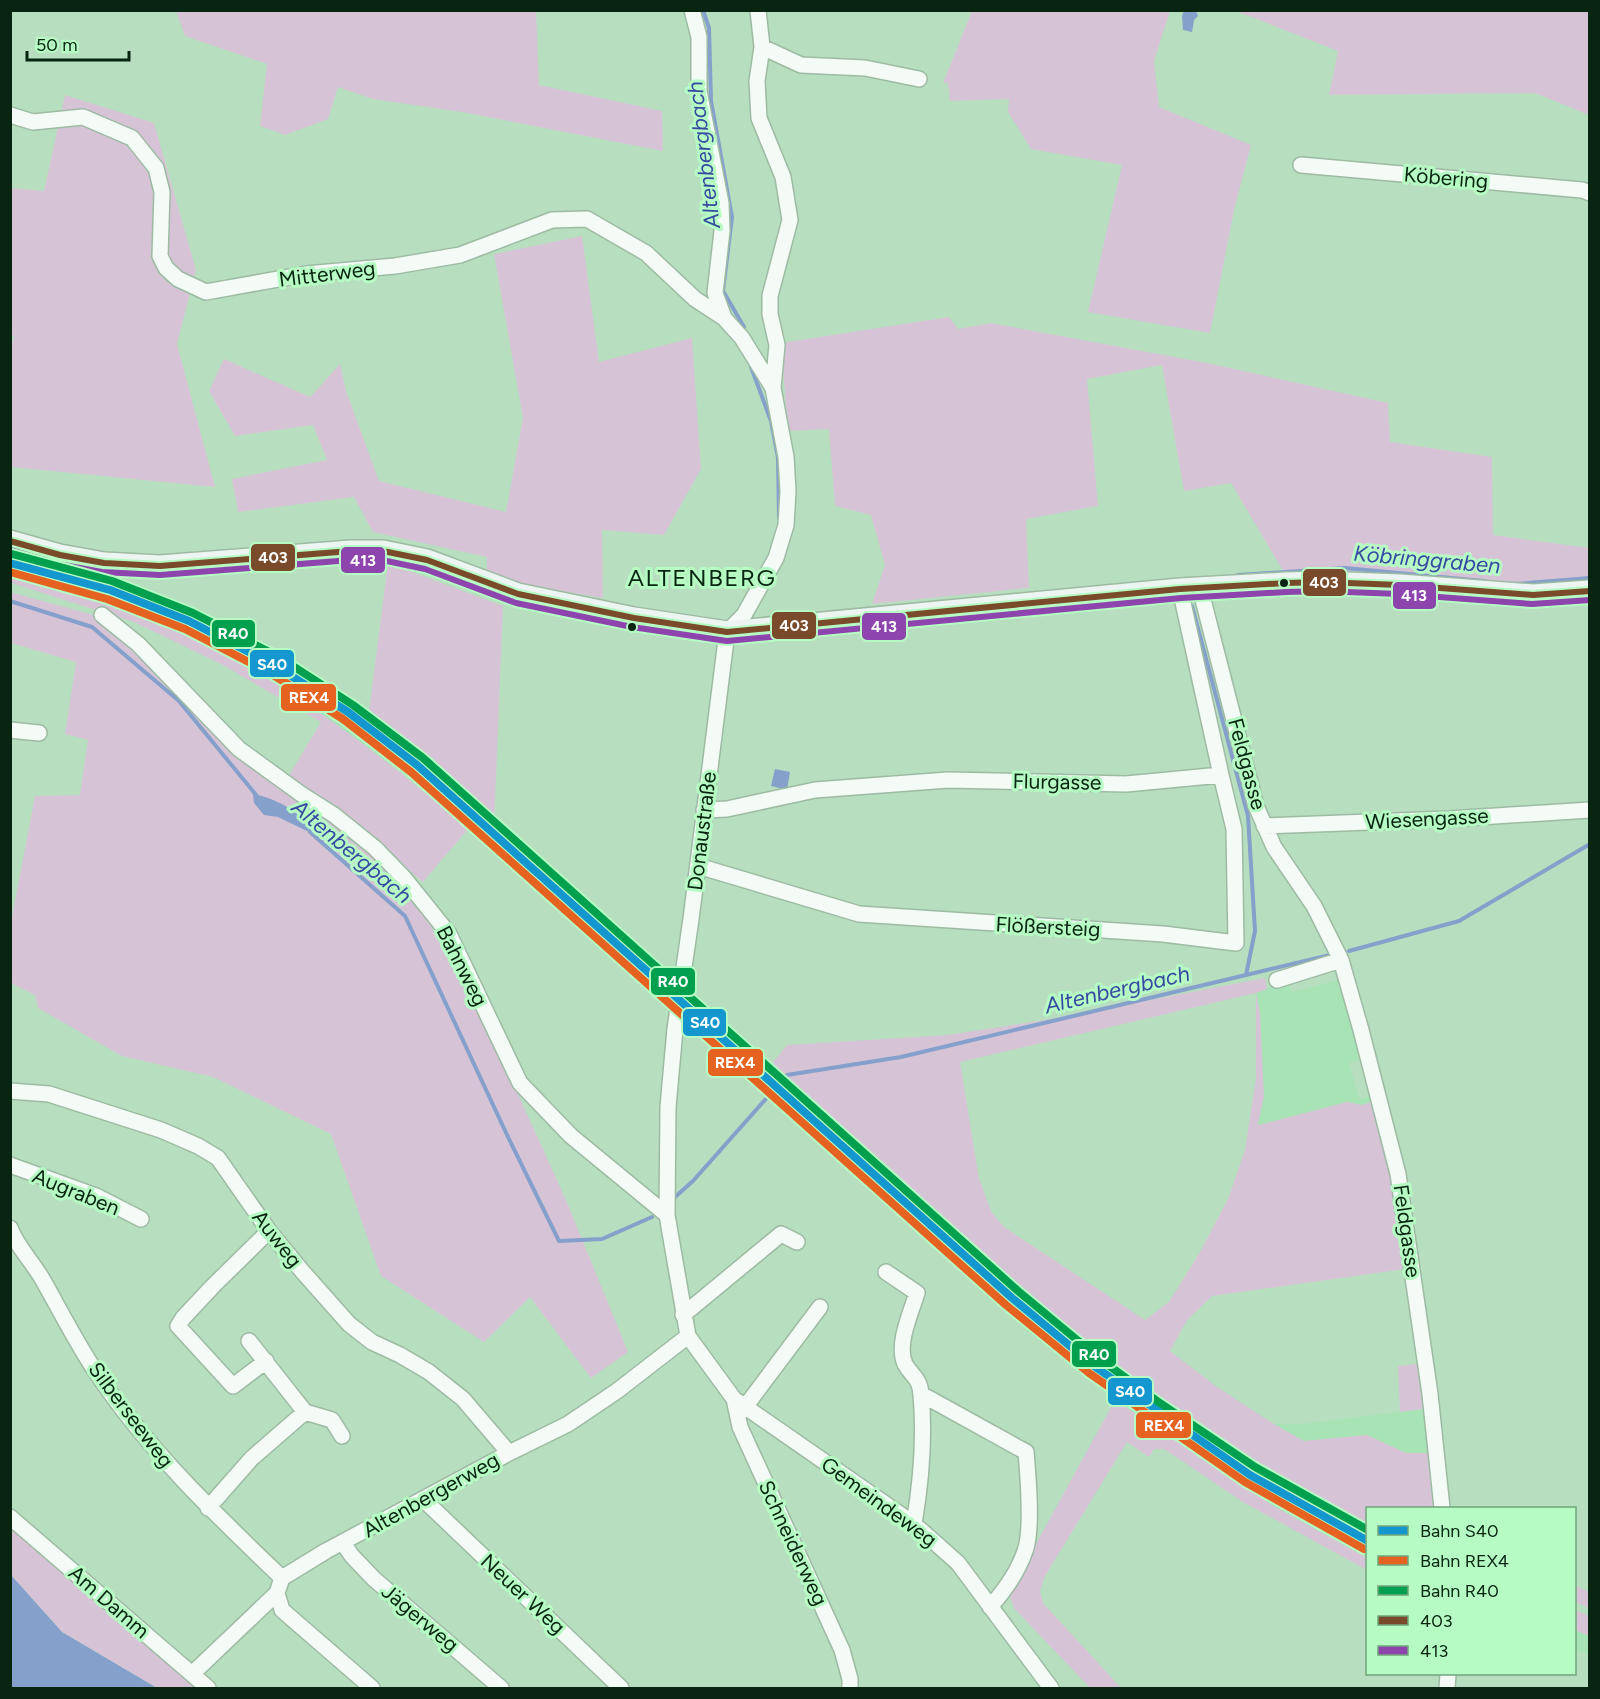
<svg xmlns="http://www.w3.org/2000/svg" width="1600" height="1699" viewBox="0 0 1600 1699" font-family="Figtree,sans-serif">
<rect width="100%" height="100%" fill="#b7debf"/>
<path fill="#a7e3b4" d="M 10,555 L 63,566 L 136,591 L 239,639 L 337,698 L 368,719 L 494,826 L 620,937 L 944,1231 L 1048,1322 L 1140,1393 L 1251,1469 L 1367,1536 L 1367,1558 L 1270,1504 L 1115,1400 L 1029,1333 L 468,829 L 401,772 L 325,716 L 242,663 L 49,585 L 11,578 Z
M 1342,979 L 1364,1059 L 1349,1063 L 1359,1099 L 1372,1096 L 1374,1101 L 1362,1105 L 1347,1102 L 1257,1126 L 1264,1096 L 1260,1013 L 1256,992 L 1288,982 L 1292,992 Z
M 1423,1409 L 1430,1453 L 1406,1453 L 1367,1435 L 1304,1441 L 1274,1424 L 1302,1424 Z
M 1574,1630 L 1589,1636 L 1589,1655 L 1575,1649 Z"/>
<path fill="#d6c4d6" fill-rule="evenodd" d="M 176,11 L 536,11 L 539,85 L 662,111 L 663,151 L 462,112 L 373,99 L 338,87 L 328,119 L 285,135 L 260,126 L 267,64 L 185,36 Z
M 972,11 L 1170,11 L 1154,61 L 1159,107 L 1251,145 L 1234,210 L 1210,333 L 1088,312 L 1122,165 L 1031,149 L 1008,112 L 1009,99 L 950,101 L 948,83 L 943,83 Z
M 1236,11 L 1589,11 L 1589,115 L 1535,93 L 1329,95 L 1338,51 Z
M 65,95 L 154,123 L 196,270 L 177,344 L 215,487 L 11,467 L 10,352 L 14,336 L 10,335 L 10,188 L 44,191 Z
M 582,236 L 599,362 L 692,338 L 701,469 L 664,535 L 602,530 L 603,598 L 515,583 L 487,571 L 487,557 L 373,532 L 354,497 L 238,512 L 232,479 L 327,460 L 313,425 L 235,436 L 209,391 L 224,359 L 310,397 L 340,364 L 346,391 L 379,481 L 506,512 L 523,418 L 494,254 Z
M 949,317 L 958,329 L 991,323 L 1207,363 L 1388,403 L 1390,442 L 1492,457 L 1493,535 L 1589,548 L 1589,583 L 1503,589 L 1285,574 L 1231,483 L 1184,491 L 1162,365 L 1087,379 L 1098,506 L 1026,519 L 1029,588 L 872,604 L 885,565 L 871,515 L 835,506 L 829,429 L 788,431 L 781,343 Z
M 388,563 L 503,606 L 494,826 L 368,719 Z
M 10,578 C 90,593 169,626 241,662 C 257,671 272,682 287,691 C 351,732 410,779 468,829 L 423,882 L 340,814 L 287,779 L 321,722 L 221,664 L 134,622 L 11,583 Z
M 10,592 L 97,616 L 312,808 L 373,854 L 424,913 L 502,1059 L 566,1200 L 628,1352 L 591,1378 L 530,1297 L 484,1342 L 381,1276 L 331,1134 L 213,1077 L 122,1056 L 38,1008 L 35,995 L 11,983 L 11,922 L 35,796 L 80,795 L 88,740 L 65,734 L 76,662 L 11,643 Z
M 1265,978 L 1267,989 L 1256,993 L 1260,1013 L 1264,1096 L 1258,1125 L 1347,1102 L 1362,1105 L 1374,1101 C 1388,1157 1398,1212 1405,1269 L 1212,1296 L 1187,1320 L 1170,1351 L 1217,1387 L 1274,1424 L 1304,1441 L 1367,1435 L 1406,1453 L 1430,1453 L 1437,1508 L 1368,1508 L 1367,1536 L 1251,1469 L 1140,1393 L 1048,1322 L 944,1231 L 766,1071 L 787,1045 L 948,1035 L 1045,1020 ZM 1256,993 L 1256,1078 L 1245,1150 L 1228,1199 L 1200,1252 L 1169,1302 L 1145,1320 L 1004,1227 L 992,1213 L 979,1179 L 960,1062 Z
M 1417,1364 L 1423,1409 L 1400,1412 L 1398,1366 Z
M 1115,1400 L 1270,1504 L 1367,1558 L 1367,1570 L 1243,1502 L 1164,1449 L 1154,1449 L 1149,1457 L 1127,1442 L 1045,1576 L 1040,1591 L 1043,1603 L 1121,1688 L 1090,1688 L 1014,1608 L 1009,1593 Z
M 10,1521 L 200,1688 L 157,1688 L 62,1632 L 11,1575 Z
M 1574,1585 L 1589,1592 L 1589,1608 L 1575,1602 Z
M 1575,1610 L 1589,1616 L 1589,1636 L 1575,1630 Z"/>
<path fill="#85a0cb" d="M 1184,10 L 1196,11 L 1198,16 L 1194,20 L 1192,32 L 1183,30 L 1182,16 Z
M 775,769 L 790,772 L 787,790 L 771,786 Z
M 253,794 C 275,798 305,813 313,834 L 278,817 L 264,815 L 254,803 Z
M 11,1575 L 62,1632 L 157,1688 L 11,1688 Z"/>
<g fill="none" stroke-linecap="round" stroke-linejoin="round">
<path stroke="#85a0cb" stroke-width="4" d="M 703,10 L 709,28 L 711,101 L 732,217 L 723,291 L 744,327
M 751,367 L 771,421 L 778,458 L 779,518
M 1238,575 L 1345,568 L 1484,581
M 1516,584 L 1590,578
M 10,601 L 92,627 L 179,701 L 257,796
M 310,832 L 405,916 L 508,1137 L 559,1241 L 602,1239 L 652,1217
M 1349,951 L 1459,921 L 1590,844
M 1246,975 L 1330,955
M 675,1197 L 693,1181 L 787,1075 L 901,1057 L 1246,975 L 1255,931 L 1248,816 L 1192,606"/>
<g stroke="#9dbba3" stroke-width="18">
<path id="street" d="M 692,10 L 699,37 L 699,91 L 721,203 L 722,231 L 715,293 L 724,318 L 742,338 L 773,388 L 786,457 L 788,491 L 786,525 L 776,558 L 744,615 L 727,632 L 691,919 L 675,1029 L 668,1107 L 667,1215 L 688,1336 L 734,1399 L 914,1524 L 958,1563 L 1051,1688
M 758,10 L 762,47 L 757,81 L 759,118 L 783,177 L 790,220 L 770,296 L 770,314 L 777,345 L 773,388
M 762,47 L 801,65 L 865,68 L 919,79
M 10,115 L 33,122 L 83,117 L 132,138 L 156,168 L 162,192 L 160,256 L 166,268 L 178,279 L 206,292 L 306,274 L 395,266 L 460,255 L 552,220 L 587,219 L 646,253 L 695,299 L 724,318
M 1301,165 L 1582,190 L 1590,193
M 1200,588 L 1256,806 L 1274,847 L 1314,906 L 1341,960 L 1361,1030 L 1398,1174 L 1430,1394 L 1442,1508
M 102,615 L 138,644 L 239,749 L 301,794 L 334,815 L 375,848 L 404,878 L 449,934 L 520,1083 L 571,1136 L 667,1215
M 10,730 L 39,733
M 704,810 L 727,809 L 815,790 L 948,780 L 1126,784 L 1221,775 L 1180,589
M 1264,826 L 1449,819 L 1590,810
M 698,866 L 859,914 L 1163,934 L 1236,943 L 1234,829 L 1221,775
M 1277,980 L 1341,960
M 10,1091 L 49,1094 L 161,1130 L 198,1146 L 218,1158 L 269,1231 L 302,1271 L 349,1324 L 372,1342 L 400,1355 L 429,1372 L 463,1399 L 509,1453
M 10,1165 L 96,1196 L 141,1219
M 10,1228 C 18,1249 34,1263 44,1282 C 61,1312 77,1344 96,1372 C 148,1450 215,1514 282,1578
M 886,1272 L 917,1293 C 911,1312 896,1345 905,1364 C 912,1377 920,1377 921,1395 C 925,1438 921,1482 914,1524
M 683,1315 L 781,1234 L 797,1242
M 266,1361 L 233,1386 L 178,1326 L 183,1318 L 213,1286 L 269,1231
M 921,1394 L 1026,1452 C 1028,1476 1033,1530 1025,1551 C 1018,1572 1005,1590 990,1607
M 734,1399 L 740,1427 L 842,1650 L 850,1679 L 850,1688
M 745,1407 L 820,1307
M 305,1412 L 332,1420 L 342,1436
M 424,1500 L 621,1688
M 208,1508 L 252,1458 L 305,1412 L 249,1341
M 10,1517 L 208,1688
M 343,1543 L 352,1556 L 374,1579 L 501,1688
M 277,1593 L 282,1610 L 372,1688
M 192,1674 L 277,1593 L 282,1578 L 326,1551 L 509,1453 L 568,1424 L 617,1391 L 688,1336
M 1447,1688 L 1448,1674"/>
</g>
<g stroke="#9dbba3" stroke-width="24">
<path id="secondary" d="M 10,541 L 60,555 L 104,563 L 160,566 L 351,551 L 383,551 L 427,560 L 518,594 L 634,618 L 727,632 L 1180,589 L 1286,583 L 1321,582 L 1400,585 L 1533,595 L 1590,591"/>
</g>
<use href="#street" stroke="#f4faf5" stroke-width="15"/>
<use href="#secondary" stroke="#ecf5f1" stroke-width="21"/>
<g stroke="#b5fbc3" stroke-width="10">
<path id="bus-1" d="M 10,541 L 60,555 L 104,563 L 160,566 L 351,551 L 383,551 L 427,560 L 518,594 L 634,618 L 727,632 L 1180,589 L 1286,583 L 1321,582 L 1400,585 L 1533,595 L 1590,591"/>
</g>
<g stroke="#b5fbc3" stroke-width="10">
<path id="bus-2" d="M 10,550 L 58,564 L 102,572 L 160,575 L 351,560 L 382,560 L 425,569 L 516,603 L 632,627 L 727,641 L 1181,598 L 1286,592 L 1321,591 L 1399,594 L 1532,604 L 1590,600"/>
</g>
<use href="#bus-1" stroke="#7a4b2a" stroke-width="6"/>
<use href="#bus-2" stroke="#8e44ad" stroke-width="6"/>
<g stroke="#b5fbc3" stroke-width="12">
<path id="rail-1" d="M 10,563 L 110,590 L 189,621 L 274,665 L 348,712 L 417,765 L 1012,1298 L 1094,1366 L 1250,1475 L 1368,1541"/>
</g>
<g stroke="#b5fbc3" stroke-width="12">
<path id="rail-2" d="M 10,572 L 107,599 L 185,629 L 270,673 L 343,719 L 411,772 L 1006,1305 L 1089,1373 L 1245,1482 L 1364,1549"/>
</g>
<g stroke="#b5fbc3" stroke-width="12">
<path id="rail-3" d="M 12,554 L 112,581 L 193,613 L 279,657 L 353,705 L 423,758 L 1018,1291 L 1100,1359 L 1157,1401 L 1255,1467 L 1368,1530"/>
</g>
<use href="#rail-1" stroke="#1497cf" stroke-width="8"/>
<use href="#rail-2" stroke="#e66221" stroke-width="8"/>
<use href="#rail-3" stroke="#00a04e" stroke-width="8"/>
</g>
<g fill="#082511" stroke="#b5fbc3" stroke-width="2">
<circle cx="1284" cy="583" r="5"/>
<circle cx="632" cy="627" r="5"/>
</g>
<g text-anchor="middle" stroke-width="6" stroke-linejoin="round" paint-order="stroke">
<g font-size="21" fill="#082511" stroke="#b5fbc3">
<text transform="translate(1446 178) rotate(5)" y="7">Köbering</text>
<text transform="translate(327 274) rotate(-7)" y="7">Mitterweg</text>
<text transform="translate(1247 764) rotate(75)" y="7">Feldgasse</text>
<text transform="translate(1057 782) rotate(1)" y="7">Flurgasse</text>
<text transform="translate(1427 819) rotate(-3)" y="7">Wiesengasse</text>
<text transform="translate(702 831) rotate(-83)" y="7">Donaustraße</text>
<text transform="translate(1048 927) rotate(3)" y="7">Flößersteig</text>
<text transform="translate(462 966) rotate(63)" y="7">Bahnweg</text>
<text transform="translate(76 1192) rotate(22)" y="7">Augraben</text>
<text transform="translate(1407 1231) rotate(82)" y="7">Feldgasse</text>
<text transform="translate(277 1239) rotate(52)" y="7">Auweg</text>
<text transform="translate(131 1415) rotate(53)" y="7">Silberseeweg</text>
<text transform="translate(431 1495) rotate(-29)" y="7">Altenbergerweg</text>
<text transform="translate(879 1502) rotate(36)" y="7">Gemeindeweg</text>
<text transform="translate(793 1543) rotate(65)" y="7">Schneiderweg</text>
<text transform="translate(523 1594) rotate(43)" y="7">Neuer Weg</text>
<text transform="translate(109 1602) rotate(41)" y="7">Am Damm</text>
<text transform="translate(420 1618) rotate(40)" y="7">Jägerweg</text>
</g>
<g font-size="22" font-style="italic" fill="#364aa2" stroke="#b5fbc3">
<text transform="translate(703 155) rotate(-97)" y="8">Altenbergbach</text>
<text transform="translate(1427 559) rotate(5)" y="8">Köbringgraben</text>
<text transform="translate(352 851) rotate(40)" y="8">Altenbergbach</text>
<text transform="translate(1117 989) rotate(-13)" y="8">Altenbergbach</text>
</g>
<g font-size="24" letter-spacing="1.5" fill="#082511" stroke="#b5fbc3">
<text x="702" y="586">ALTENBERG</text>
</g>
</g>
<g stroke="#b5fbc3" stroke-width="2">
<rect x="250" y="543" width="46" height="29" rx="6" fill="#7a4b2a"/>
<rect x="340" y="546" width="46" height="28" rx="6" fill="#8e44ad"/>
<rect x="1302" y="568" width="45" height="29" rx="6" fill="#7a4b2a"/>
<rect x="1392" y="581" width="45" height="29" rx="6" fill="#8e44ad"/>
<rect x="771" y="611" width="46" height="29" rx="6" fill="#7a4b2a"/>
<rect x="861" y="612" width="46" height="29" rx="6" fill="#8e44ad"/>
<rect x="211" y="619" width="45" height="29" rx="6" fill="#00a04e"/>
<rect x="249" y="649" width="46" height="29" rx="6" fill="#1497cf"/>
<rect x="280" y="683" width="57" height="29" rx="6" fill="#e66221"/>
<rect x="650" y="967" width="46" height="29" rx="6" fill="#00a04e"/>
<rect x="682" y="1008" width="45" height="29" rx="6" fill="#1497cf"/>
<rect x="707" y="1048" width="57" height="29" rx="6" fill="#e66221"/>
<rect x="1071" y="1340" width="46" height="28" rx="6" fill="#00a04e"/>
<rect x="1107" y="1377" width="46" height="29" rx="6" fill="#1497cf"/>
<rect x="1135" y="1411" width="57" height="28" rx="6" fill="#e66221"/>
</g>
<g font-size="16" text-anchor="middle" font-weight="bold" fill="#fff">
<text x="273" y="563">403</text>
<text x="363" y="566">413</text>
<text x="1324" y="588">403</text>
<text x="1414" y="601">413</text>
<text x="794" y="631">403</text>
<text x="884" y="632">413</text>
<text x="233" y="639">R40</text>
<text x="272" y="670">S40</text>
<text x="309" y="703">REX4</text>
<text x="673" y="987">R40</text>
<text x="705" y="1028">S40</text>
<text x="735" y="1068">REX4</text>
<text x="1094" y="1360">R40</text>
<text x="1130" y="1397">S40</text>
<text x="1164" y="1431">REX4</text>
</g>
<rect width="1600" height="1699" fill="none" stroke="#082511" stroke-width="24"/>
<rect x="1366" y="1507" width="210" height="168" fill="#b5fbc3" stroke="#70a57c" stroke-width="1.5"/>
<rect x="1378" y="1526" width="30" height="9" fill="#1497cf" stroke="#70a57c" stroke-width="1.5"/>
<text x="1420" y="1537" font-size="18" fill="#082511">Bahn S40</text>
<rect x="1378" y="1556" width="30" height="9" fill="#e66221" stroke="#70a57c" stroke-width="1.5"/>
<text x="1420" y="1567" font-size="18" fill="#082511">Bahn REX4</text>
<rect x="1378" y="1586" width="30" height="9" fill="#00a04e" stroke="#70a57c" stroke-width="1.5"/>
<text x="1420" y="1597" font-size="18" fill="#082511">Bahn R40</text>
<rect x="1378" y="1616" width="30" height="9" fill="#7a4b2a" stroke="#70a57c" stroke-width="1.5"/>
<text x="1420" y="1627" font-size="18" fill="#082511">403</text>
<rect x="1378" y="1646" width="30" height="9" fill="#8e44ad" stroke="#70a57c" stroke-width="1.5"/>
<text x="1420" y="1657" font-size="18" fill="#082511">413</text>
<path d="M27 51v9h102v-9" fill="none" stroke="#082511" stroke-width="3"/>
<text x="36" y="51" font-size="18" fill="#082511" stroke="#b5fbc3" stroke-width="4.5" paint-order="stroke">50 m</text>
</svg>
